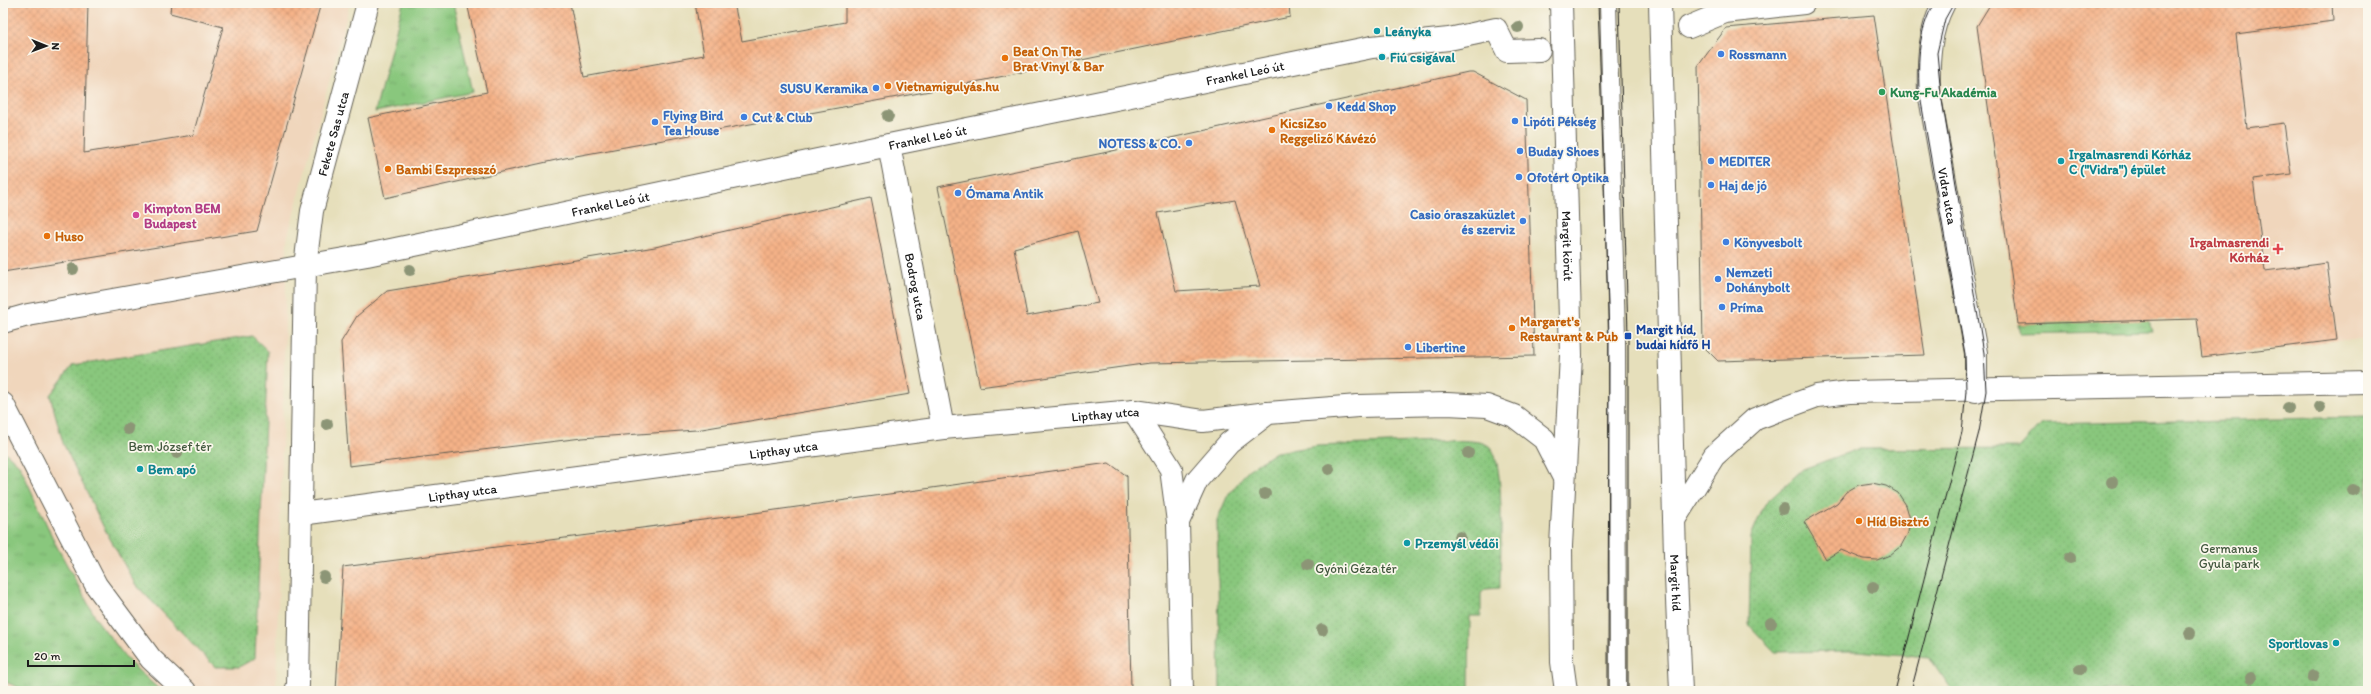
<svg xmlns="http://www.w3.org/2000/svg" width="2371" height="694" viewBox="0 0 2371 694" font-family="Itim,sans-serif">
<defs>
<pattern id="grass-tufts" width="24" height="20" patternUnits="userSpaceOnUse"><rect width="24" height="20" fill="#89c77d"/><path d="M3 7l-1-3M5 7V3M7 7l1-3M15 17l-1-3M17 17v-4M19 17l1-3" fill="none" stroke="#76aa6b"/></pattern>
<pattern id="park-dots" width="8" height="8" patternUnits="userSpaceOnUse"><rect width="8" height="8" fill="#89c77d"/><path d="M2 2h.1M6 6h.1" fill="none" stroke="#76aa6b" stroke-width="1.8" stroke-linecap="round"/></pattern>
<pattern id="building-cross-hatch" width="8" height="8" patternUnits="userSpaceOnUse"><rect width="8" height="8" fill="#f5b288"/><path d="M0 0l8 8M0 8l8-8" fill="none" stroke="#d19875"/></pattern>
</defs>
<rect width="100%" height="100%" fill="#fbf7ec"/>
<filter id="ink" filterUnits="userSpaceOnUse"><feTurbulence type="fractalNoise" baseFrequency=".025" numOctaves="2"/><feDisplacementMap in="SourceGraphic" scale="8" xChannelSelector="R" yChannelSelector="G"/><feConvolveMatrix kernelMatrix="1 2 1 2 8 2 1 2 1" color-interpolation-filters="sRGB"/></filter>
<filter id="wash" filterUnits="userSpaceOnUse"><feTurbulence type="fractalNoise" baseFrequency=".012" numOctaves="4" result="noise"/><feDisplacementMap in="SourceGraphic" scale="16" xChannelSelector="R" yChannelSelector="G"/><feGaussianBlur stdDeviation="0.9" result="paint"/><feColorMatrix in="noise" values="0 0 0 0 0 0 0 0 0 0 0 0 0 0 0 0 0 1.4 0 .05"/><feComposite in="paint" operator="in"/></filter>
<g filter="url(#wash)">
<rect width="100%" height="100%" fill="#e6dfbb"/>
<path fill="#f0d6bc" d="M 3,3 L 350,3 L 287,239 L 276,691 L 3,691 Z
M 2157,3 L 2368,3 L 2368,340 L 2337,340 L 2202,357 Z"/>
<path fill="url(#grass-tufts)" stroke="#52724c" d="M 403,3 L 453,3 L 473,92 L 375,112 Z
M 2148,320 L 2151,331 L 2020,334 L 2018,324 Z
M 4,451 L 20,466 L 55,543 L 97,620 L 130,663 L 161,691 L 37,691 L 20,688 L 3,681 Z"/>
<path fill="url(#park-dots)" stroke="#52724c" d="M 252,336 L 268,351 L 255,658 L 239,667 L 215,667 L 135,584 L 103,526 L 63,443 L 50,395 L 73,365 Z
M 2368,417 L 2368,691 L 1953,691 L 1929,657 L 1857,651 L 1775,652 L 1749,625 L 1751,536 L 1765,504 L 1803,469 L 1858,449 L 2019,448 L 2041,424 Z
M 1436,441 C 1449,441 1481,438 1490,447 C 1506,461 1500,562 1500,588 L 1486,589 L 1481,593 L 1481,616 L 1470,616 L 1469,691 L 1220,691 L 1217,520 L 1227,497 L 1248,470 L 1276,452 L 1317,446 Z"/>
<g id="blocks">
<path fill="url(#building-cross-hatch)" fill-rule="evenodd" d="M 3,3 L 88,3 L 84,153 L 193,135 L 223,27 L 170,13 L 171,3 L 321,3 L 257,231 L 3,272 Z
M 467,3 L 570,3 L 584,77 L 704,55 L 695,3 L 734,3 L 742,41 L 845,22 L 845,3 L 1289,3 L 1290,17 L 941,89 L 565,158 L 385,198 L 368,118 L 487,92 Z
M 1991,3 L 2332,3 L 2333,21 L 2236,34 L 2247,128 L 2284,123 L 2291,174 L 2253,179 L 2265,271 L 2327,263 L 2337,340 L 2202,357 L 2197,319 L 2018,324 L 1977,26 Z
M 1874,15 L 1925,355 L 1718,361 L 1703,346 L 1698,66 L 1726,28 Z
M 1468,72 L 1473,72 L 1526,100 L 1534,356 L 1150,363 L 980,387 L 938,187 L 1103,153 ZM 1235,200 L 1260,286 L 1176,291 L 1158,213 ZM 1078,231 L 1098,303 L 1027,316 L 1014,248 Z
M 871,198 L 910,394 L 696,430 L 582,438 L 349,466 L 341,342 L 357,316 L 387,291 L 655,247 Z
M 1109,463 L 1127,476 L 1131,691 L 336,691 L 343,567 L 726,517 Z
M 1872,483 L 1886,486 L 1898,493 L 1906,505 L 1910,519 L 1908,533 L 1901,546 L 1890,555 L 1877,560 L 1863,559 L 1841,550 L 1826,559 L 1804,522 L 1837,503 L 1846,492 L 1858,485 Z"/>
</g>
</g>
<g filter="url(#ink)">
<use href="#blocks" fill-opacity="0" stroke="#636054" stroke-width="1"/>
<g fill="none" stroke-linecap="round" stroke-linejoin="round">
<g stroke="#636054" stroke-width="18">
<path id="lane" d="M 1608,3 L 1617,336 L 1618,691"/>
</g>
<g stroke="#636054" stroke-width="24">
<g id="street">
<path id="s1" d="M 1944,3 C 1929,31 1928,60 1929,92 L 1976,353 L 1976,391"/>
<path d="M 1689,27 L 1725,12 L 1804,3"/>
<path id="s2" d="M 889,145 L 943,428"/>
<path id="s3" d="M 3,322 L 28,315 L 367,255 L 889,145 L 1372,47 L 1449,39 L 1496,29 L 1507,51 L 1539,50"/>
<path d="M 1134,411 L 1171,469 L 1178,522"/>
<path id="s4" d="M 301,514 L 943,428 L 1134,411 L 1203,421 L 1268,413"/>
<path id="s5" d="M 296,691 L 298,685 L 305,266 L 312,211 L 368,3"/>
</g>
</g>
<g stroke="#636054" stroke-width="24">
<g id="secondary">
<path id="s6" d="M 1561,3 L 1571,355 L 1561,546 L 1562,662 L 1566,691"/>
<path id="s7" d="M 1660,3 L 1675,555 L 1681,691"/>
<path d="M 3,404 L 96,585 L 151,659 L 185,691"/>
<path d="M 1674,520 L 1714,456 L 1755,419 L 1817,396 L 1850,392 L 2368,382"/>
<path d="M 1182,691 L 1178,522 L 1197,480 L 1229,443 L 1268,413 L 1358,406 L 1447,404 L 1487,406 L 1514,416 L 1544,439 L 1564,478"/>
</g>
</g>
<use href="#lane" stroke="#fff" stroke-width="16"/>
<use href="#street" stroke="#fff" stroke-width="22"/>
<use href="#secondary" stroke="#fff" stroke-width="22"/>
<path stroke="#1c1c1c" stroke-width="1" d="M 1598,3 L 1609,336 L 1608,691
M 1619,3 L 1628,336 L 1628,691
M 1895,691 L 1962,432 L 1966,391 L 1965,354 L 1919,90 C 1918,58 1918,32 1934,3
M 1911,691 L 1979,432 L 1986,391 L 1984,353 L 1941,94 L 1937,53 L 1945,19 L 1954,3"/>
</g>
<g fill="#8c9576">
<circle cx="1518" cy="27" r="6"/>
<circle cx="888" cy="116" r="6"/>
<circle cx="73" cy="269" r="6"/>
<circle cx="410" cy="270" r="6"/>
<circle cx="2320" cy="407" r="6"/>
<circle cx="2288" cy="408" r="6"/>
<circle cx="327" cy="424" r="6"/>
<circle cx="128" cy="429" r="6"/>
<circle cx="177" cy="453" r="6"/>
<circle cx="1468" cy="453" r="6"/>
<circle cx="1329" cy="469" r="6"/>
<circle cx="2112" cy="482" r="6"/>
<circle cx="2353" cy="490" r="6"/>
<circle cx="1265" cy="494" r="6"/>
<circle cx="1783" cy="509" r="6"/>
<circle cx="1460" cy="537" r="6"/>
<circle cx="2070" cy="558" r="6"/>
<circle cx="1308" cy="564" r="6"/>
<circle cx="324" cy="577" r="6"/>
<circle cx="1873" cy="587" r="6"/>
<circle cx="1771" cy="623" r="6"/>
<circle cx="1322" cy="630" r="6"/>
<circle cx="2190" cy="633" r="6"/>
<circle cx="2080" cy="669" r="6"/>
<circle cx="2313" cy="676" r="6"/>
<circle cx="2251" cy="678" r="6"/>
</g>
</g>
<g fill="#0f9aa8" stroke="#fbf7ec" stroke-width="1.5">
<circle cx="1377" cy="31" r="4"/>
<circle cx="1382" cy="57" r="4"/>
<circle cx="2061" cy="161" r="4"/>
<circle cx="140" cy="469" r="4"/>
<circle cx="1407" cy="543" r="4"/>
<circle cx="2336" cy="643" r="4"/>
</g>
<g fill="#3f7fe0" stroke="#fbf7ec" stroke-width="1.5">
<circle cx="1721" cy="54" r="4"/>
<circle cx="876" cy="88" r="4"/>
<circle cx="1329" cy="106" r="4"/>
<circle cx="744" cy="117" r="4"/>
<circle cx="1515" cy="121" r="4"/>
<circle cx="655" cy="122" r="4"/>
<circle cx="1189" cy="143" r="4"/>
<circle cx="1520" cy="151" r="4"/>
<circle cx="1711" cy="161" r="4"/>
<circle cx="1519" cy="177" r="4"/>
<circle cx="1711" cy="185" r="4"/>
<circle cx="958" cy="193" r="4"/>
<circle cx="1523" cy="221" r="4"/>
<circle cx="1726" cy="242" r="4"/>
<circle cx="1718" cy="279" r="4"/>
<circle cx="1722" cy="307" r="4"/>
<circle cx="1408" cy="347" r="4"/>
</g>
<g fill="#e8710a" stroke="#fbf7ec" stroke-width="1.5">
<circle cx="1005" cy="58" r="4"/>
<circle cx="888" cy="86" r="4"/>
<circle cx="1272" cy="130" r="4"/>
<circle cx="388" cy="169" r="4"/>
<circle cx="47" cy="236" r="4"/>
<circle cx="1512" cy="328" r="4"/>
<circle cx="1859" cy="521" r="4"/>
</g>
<circle fill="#2e9e5b" stroke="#fbf7ec" stroke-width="1.5" cx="1882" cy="92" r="4"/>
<circle fill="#d1479c" stroke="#fbf7ec" stroke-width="1.5" cx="136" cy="215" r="4"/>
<path fill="#e0444e" stroke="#fbf7ec" stroke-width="1.5" d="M2276 243h4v4h4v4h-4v4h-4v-4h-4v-4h4z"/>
<rect fill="#1a4fb4" stroke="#fbf7ec" stroke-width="1.5" x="1624" y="332" width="8" height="8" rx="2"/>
<g text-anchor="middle" stroke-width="3.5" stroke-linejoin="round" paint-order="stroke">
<g font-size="13" font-weight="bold" fill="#0d838f" stroke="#fbf7ec" text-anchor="start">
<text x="1385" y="36">Leányka</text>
<text x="1390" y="62">Fiú csigával</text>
<text x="2069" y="159">Irgalmasrendi Kórház<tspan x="2069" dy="15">C ("Vidra") épület</tspan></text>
<text x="148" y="474">Bem apó</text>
<text x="1415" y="548">Przemyśl védői</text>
<text x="2328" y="648" text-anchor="end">Sportlovas</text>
</g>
<g font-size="13" font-weight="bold" fill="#c56008" stroke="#fbf7ec" text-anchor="start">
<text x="1013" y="56">Beat On The<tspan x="1013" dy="15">Brat Vinyl &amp; Bar</tspan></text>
<text x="896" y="91">Vietnamigulyás.hu</text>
<text x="1280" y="128">KicsiZso<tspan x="1280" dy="15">Reggeliző Kávézó</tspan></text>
<text x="396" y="174">Bambi Eszpresszó</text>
<text x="55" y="241">Huso</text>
<text x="1520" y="326">Margaret's<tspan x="1520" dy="15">Restaurant &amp; Pub</tspan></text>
<text x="1867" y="526">Híd Bisztró</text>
</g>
<g font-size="13" font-weight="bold" fill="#366cbe" stroke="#fbf7ec" text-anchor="start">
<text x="1729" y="59">Rossmann</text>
<text x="868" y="93" text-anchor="end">SUSU Keramika</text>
<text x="1337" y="111">Kedd Shop</text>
<text x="663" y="120">Flying Bird<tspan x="663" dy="15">Tea House</tspan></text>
<text x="752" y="122">Cut &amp; Club</text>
<text x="1523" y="126">Lipóti Pékség</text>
<text x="1181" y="148" text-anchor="end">NOTESS &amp; CO.</text>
<text x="1528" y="156">Buday Shoes</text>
<text x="1719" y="166">MEDITER</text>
<text x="1527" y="182">Ofotért Optika</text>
<text x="1719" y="190">Haj de jó</text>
<text x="966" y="198">Ómama Antik</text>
<text x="1515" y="219" text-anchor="end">Casio óraszaküzlet<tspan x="1515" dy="15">és szerviz</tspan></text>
<text x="1734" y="247">Könyvesbolt</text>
<text x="1726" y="277">Nemzeti<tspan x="1726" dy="15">Dohánybolt</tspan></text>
<text x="1730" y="312">Príma</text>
<text x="1416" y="352">Libertine</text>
</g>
<g font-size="13" fill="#1c1c1c" stroke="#fbf7ec">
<text dy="5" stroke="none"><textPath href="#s3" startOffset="1267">Frankel Leó út</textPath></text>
<text dy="5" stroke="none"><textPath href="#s5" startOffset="561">Fekete Sas utca</textPath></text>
<text dy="5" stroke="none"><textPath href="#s3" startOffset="943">Frankel Leó út</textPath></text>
<text dy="5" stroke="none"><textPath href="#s1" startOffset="197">Vidra utca</textPath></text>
<text dy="5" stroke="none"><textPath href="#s3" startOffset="619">Frankel Leó út</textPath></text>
<text dy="5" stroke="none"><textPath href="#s6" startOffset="243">Margit körút</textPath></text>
<text dy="5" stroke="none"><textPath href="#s2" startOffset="144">Bodrog utca</textPath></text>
<text dy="5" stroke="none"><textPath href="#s4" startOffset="811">Lipthay utca</textPath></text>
<text dy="5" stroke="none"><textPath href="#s4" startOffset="487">Lipthay utca</textPath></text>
<text dy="5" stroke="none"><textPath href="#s4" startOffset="163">Lipthay utca</textPath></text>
<text dy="5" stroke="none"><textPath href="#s7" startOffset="580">Margit híd</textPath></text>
</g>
<g font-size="13" font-weight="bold" fill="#27864d" stroke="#fbf7ec" text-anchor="start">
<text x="1890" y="97">Kung-Fu Akadémia</text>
</g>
<g font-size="13" font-weight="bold" fill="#b23c85" stroke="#fbf7ec" text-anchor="start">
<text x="144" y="213">Kimpton BEM<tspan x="144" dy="15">Budapest</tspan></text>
</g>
<g font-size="13" font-weight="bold" fill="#be3a42" stroke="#fbf7ec" text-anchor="end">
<text x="2269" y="247">Irgalmasrendi<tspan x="2269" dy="15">Kórház</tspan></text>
</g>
<g font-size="13" font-weight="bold" fill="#164399" stroke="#fbf7ec" text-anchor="start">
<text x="1636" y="334">Margit híd,<tspan x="1636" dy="15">budai hídfő H</tspan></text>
</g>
<g font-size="13" fill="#42583e" stroke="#fbf7ec">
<text x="170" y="451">Bem József tér</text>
<text x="2229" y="553">Germanus<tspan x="2229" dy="15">Gyula park</tspan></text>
<text x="1356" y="573">Gyóni Géza tér</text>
</g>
</g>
<rect width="2371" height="694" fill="none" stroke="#fbf7ec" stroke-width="16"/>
<g transform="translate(46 46) rotate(91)" stroke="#fbf7ec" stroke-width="3" paint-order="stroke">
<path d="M0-3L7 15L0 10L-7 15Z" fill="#1c1c1c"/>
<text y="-6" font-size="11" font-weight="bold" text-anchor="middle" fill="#1c1c1c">N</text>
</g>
<path d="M28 660v6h106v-6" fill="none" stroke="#1c1c1c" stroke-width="2"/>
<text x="34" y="660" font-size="12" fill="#1c1c1c" stroke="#fbf7ec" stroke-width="3" paint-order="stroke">20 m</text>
</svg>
